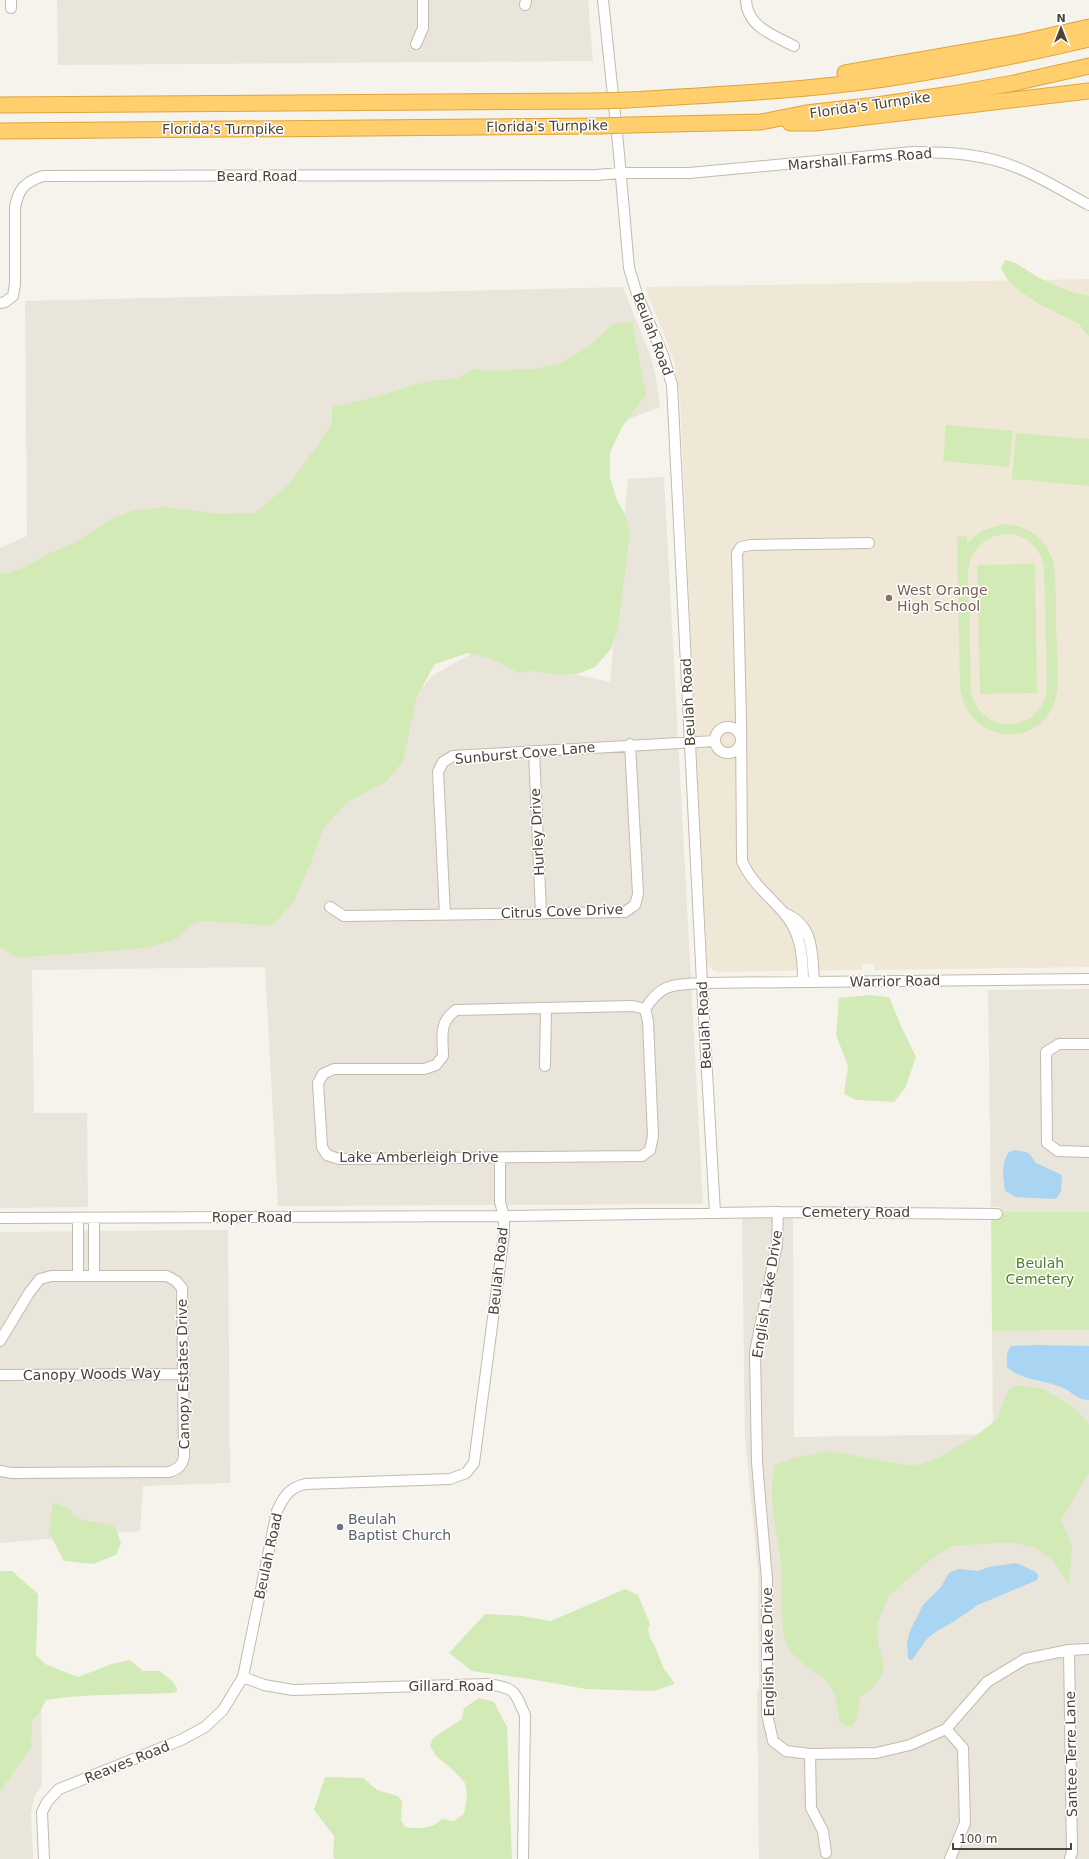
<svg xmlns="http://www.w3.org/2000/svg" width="1089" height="1859" viewBox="0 0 1089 1859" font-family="'DejaVu Sans',sans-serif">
<rect width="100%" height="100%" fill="#f6f3ec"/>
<path fill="#eae5da" d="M 57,0 L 588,0 L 593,61 L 58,65 Z
M 623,287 L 651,357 L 656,378 L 660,407 L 28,649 L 239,910 L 432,676 L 474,652 L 610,682 L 628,479 L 664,477 L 703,1204 L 278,1206 L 265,967 L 32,970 L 34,1113 L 87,1113 L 88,1207 L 0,1208 L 0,548 L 27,536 L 25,301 Z
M 1089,989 L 1089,1212 L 1001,1212 L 1001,1207 L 991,1207 L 988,990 Z
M 793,1217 L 794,1437 L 993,1434 L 992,1331 L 1089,1330 L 1089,1859 L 759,1859 L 757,1690 L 759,1689 L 758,1571 L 745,1438 L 742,1218 Z
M 228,1230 L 230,1483 L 143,1486 L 140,1531 L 0,1543 L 0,1232 Z
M 0,1697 L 41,1697 L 42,1786 L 34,1797 L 31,1814 L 33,1859 L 0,1859 Z"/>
<path fill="#efe8d6" d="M 1089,279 L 1089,967 L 874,970 L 874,964 L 862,964 L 862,970 L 716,972 L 709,967 L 707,964 L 696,750 L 680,396 L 673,358 L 645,287 Z"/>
<path fill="#d2eab5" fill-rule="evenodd" d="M 1005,260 C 1017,262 1023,268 1033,274 C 1051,284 1069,293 1089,296 L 1089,337 L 1079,324 L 1039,304 L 1014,287 L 1007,279 L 1001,268 Z
M 632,322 L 646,395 L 622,427 L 610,452 L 610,477 L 617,500 L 624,512 L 630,532 L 618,628 L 611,649 L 595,667 L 580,673 L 565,675 L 529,671 L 519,673 L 492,659 L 468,653 L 435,664 L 417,696 L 403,761 L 387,781 L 346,803 L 323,829 L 312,860 L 294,901 L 272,926 L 204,921 L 191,925 L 176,939 L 146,948 L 17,958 L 0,947 L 0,571 L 4,574 L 25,567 L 50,553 L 72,544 L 113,518 L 132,511 L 164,507 L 220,514 L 254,513 L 286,487 L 320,442 L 332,422 L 332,407 L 375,397 L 428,381 L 456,379 L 474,369 L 484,371 L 534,369 L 558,364 L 587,348 L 613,324 Z
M 946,425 L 1013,431 L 1009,467 L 943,461 Z
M 1016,433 L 1089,439 L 1089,486 L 1012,479 Z
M 1005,524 C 1033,526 1052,544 1055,572 C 1056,599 1056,627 1057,654 C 1057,669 1060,685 1055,700 C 1040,752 966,743 960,687 L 957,537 L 967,536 L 967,543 L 983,530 ZM 1012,534 C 1029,538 1040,549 1044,566 L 1047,685 C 1045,733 983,738 971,693 L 968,573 C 969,549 987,533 1012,534 Z
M 1035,564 L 1037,693 L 980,694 L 977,565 Z
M 870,995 L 889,997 L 901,1026 L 916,1057 L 905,1088 L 894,1102 L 856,1100 L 844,1094 L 848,1066 L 836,1035 L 839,998 Z
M 991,1212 L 1089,1212 L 1089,1330 L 992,1331 Z
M 1015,1385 L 1044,1389 L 1075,1409 L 1089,1424 L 1089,1473 L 1061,1520 L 1072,1546 L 1069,1584 L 1053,1560 L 1033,1547 L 1009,1542 L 953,1546 L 932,1558 L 889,1596 L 878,1622 L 878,1643 L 884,1665 L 882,1675 L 874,1687 L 860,1697 L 857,1719 L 851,1727 L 840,1723 C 838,1714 837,1701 834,1693 C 829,1676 799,1666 789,1649 C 778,1630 783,1587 781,1564 C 778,1531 766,1498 775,1465 L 795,1458 L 827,1451 L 914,1466 L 936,1459 L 977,1435 L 997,1419 L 1008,1391 Z
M 53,1502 L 71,1510 L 74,1517 C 87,1524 101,1520 115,1527 L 121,1543 L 116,1555 L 93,1564 L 64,1561 L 49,1533 Z
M 0,1571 L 12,1571 L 38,1594 L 36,1655 L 45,1664 L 78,1677 L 112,1664 L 130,1660 L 143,1671 L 160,1671 L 173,1682 L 178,1690 L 174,1693 C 131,1695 88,1693 46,1700 L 38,1715 L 32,1720 L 31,1748 L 0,1791 Z
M 625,1589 L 638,1595 L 650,1624 L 648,1629 L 650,1638 L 654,1644 L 664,1669 L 675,1684 L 654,1691 L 586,1689 L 530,1679 L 472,1671 L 449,1653 L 485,1614 L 522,1616 L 551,1621 Z
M 479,1698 L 494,1702 L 507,1727 L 512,1859 L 335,1859 L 333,1857 L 334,1836 L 314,1810 L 325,1777 L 363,1778 L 377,1790 L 398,1796 L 402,1801 L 401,1820 L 405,1827 C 418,1829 432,1829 442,1819 L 454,1821 L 464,1814 L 467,1796 L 465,1783 L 452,1769 L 436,1756 L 430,1746 L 433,1738 L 462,1719 L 464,1708 Z"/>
<path fill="#a9d4f2" d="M 1016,1150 L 1029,1153 L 1036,1163 L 1062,1175 L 1061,1191 L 1057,1198 L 1053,1199 L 1016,1197 L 1005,1191 C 1003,1178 1001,1162 1009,1152 Z
M 1035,1345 L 1089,1346 L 1089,1400 C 1079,1401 1070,1390 1061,1387 C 1044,1380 1020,1380 1007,1367 L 1007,1354 L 1011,1346 Z
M 1016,1563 L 1036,1572 L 1038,1575 L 1037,1580 L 978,1605 L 953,1622 L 934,1633 L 926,1640 L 912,1660 L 910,1660 L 908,1658 L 907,1643 L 910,1631 L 923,1605 L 941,1587 L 949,1573 L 958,1569 L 978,1571 L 989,1567 Z"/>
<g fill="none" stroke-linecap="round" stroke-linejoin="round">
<g stroke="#c2bbae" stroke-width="12">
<path id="minor" d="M 11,0 L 11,8
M 603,0 L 618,143 L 629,268 L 637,294 L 663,355 L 672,385 L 702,983 L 715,1213
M 746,0 C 747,27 773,35 794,46
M 525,5 L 526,0
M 416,44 L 423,28 L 423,0
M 0,303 L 5,302 L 13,296 L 15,284 L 15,208 C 18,189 25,182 43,176 L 596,175 L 621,173 L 689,173 L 913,152 C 949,152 985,154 1018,168 C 1043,178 1066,193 1089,205
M715 740a13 13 0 1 1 26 0a13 13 0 1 1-26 0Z
M 534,751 L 541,913
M 330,907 L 344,916 L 625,912 L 635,905 L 638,894 L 630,744
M 784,913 C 815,925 812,954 814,982
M 445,915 L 438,772 L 443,762 L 453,756 L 715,741
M 803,982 C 803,956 801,932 783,912 C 768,895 751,882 742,861 L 741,720 L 737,553 L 741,547 L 750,545 L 869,543
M 633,1006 L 645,1009 L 648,1021 L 653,1136 L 650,1150 L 642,1156 L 339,1159 L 327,1155 L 322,1147 L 318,1083 L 323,1074 L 334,1069 L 424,1069 L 436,1065 L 443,1056 C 443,1037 438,1023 456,1010 Z
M 645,1009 C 662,983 672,985 702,983 L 1089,979
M 1089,1044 L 1059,1044 L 1046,1052 L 1047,1143 L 1058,1151 L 1089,1152
M 545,1066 L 546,1008
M 778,1212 L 777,1244 L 755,1352 L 757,1462 L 767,1580 L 767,1714 L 773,1741 L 786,1751 L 810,1754 L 876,1753 L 910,1745 L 946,1729 L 987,1682 L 1025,1659 L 1069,1650 L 1089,1649
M 0,1218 L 504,1216 L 778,1212 L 997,1214
M 78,1276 L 78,1218
M 94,1276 L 94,1218
M 0,1341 L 29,1293 L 40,1279 L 51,1276 L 167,1276 L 176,1281 L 182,1288 L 184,1457 C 182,1466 178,1469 169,1472 L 12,1473 L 0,1471
M 0,1375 L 184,1374
M 1069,1650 L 1072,1852 L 1070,1859
M 243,1677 L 264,1685 L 293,1690 L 487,1684 C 515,1688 514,1690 525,1715 L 523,1859
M 946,1729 L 963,1748 L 965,1823 L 950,1859
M 810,1754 L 811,1808 L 823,1831 L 826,1853
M 44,1859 L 42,1812 L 47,1802 L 59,1789 L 181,1740 L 205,1727 L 223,1710 L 243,1677 L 277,1511 C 284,1496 289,1488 305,1484 L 450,1479 L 466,1473 L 474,1463 L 504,1234 L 504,1216 L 500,1202 L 500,1158"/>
</g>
<g stroke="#e0a43c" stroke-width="17">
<path id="highway" d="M 845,73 L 1018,43 L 1089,27
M 628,100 C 714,95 800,91 884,79 C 953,69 1021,55 1089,39
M 0,105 L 596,101
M 790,123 L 815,123 L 1089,91
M 629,125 L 761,122 L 806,113 L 877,105 L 952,94 L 1014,83 L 1089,66
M 0,131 L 600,126"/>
</g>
<use href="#minor" stroke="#fff" stroke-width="10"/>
<use href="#highway" stroke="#ffcf6e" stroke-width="15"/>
<g stroke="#e0a43c" stroke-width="17" stroke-linecap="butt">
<path id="highway-bridge" d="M 596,101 L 628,100
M 600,126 L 629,125"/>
</g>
<use href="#highway-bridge" stroke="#ffcf6e" stroke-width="15"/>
</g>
<circle fill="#8d6e63" stroke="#fff" stroke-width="1.5" cx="889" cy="598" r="4"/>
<circle fill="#6b7280" stroke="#fff" stroke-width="1.5" cx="340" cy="1527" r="4"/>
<g text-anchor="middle" stroke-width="3" stroke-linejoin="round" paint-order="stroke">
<g font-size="14" fill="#4b4439" stroke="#fff">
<text transform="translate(870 105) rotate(-8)" y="5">Florida's Turnpike</text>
<text transform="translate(547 126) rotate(-1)" y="5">Florida's Turnpike</text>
<text x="223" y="134">Florida's Turnpike</text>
<text transform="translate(860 159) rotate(-5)" y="5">Marshall Farms Road</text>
<text x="257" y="181">Beard Road</text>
<text transform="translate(653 334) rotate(69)" y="5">Beulah Road</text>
<text transform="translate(688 702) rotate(-93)" y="5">Beulah Road</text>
<text transform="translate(525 753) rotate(-5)" y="5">Sunburst Cove Lane</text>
<text transform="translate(537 832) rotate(-93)" y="5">Hurley Drive</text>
<text transform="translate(562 911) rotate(-2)" y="5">Citrus Cove Drive</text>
<text transform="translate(895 981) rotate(-1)" y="5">Warrior Road</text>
<text transform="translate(704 1025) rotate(-93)" y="5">Beulah Road</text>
<text x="419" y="1162">Lake Amberleigh Drive</text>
<text x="856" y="1217">Cemetery Road</text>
<text x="252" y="1222">Roper Road</text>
<text transform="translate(498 1271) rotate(-84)" y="5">Beulah Road</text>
<text transform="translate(767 1294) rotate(-81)" y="5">English Lake Drive</text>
<text transform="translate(92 1374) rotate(-1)" y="5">Canopy Woods Way</text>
<text transform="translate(183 1374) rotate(-91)" y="5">Canopy Estates Drive</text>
<text transform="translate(268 1556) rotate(-78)" y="5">Beulah Road</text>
<text transform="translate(768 1652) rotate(-91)" y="5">English Lake Drive</text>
<text x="451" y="1691">Gillard Road</text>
<text transform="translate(1071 1754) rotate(-91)" y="5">Santee Terre Lane</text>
<text transform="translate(127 1762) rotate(-22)" y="5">Reaves Road</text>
</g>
<g font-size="14" fill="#785e54" stroke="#fff" text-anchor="start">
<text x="897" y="595">West Orange<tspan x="897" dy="16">High School</tspan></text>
</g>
<g font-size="14" fill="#4a7f2a" stroke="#fff">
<text x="1040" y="1268">Beulah<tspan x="1040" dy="16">Cemetery</tspan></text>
</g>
<g font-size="14" fill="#5b616d" stroke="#fff" text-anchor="start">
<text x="348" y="1524">Beulah<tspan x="348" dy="16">Baptist Church</tspan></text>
</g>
</g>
<g transform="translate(1061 28)" stroke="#ffffff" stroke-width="3" paint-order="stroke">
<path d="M0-3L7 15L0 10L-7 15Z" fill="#4b4439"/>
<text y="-6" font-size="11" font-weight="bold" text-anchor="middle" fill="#4b4439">N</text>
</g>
<path d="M953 1843v6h118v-6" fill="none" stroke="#4b4439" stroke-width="2"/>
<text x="959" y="1843" font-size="12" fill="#4b4439" stroke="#ffffff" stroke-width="3" paint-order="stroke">100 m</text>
</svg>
